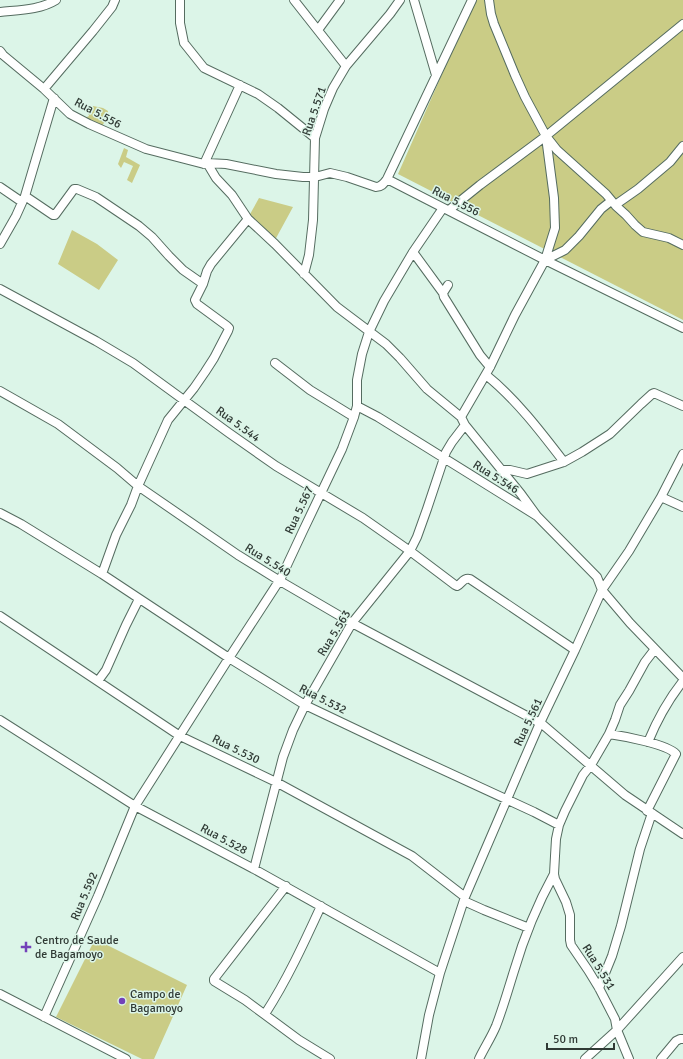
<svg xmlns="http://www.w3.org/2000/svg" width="683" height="1059" viewBox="0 0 683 1059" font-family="Signika,sans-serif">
<rect width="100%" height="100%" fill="#dcf5e8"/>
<path fill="#cacc86" d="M 476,0 L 683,0 L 683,320 L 398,174 L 469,13 Z
M 93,106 L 103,108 L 108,111 L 107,116 L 102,127 L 85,118 L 89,116 L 88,112 Z
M 124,148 L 128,150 L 126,157 L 140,165 L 132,183 L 127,180 L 133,166 L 124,162 L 121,168 L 118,164 Z
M 259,198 L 293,207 L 275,240 L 249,216 Z
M 72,230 L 97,244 L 118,260 L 99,290 L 58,264 Z
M 95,939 L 187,985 L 154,1059 L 142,1059 L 56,1017 Z"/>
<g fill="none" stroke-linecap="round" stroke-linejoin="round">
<g stroke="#556c60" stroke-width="10">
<path id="minor" d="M 180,0 L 180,23 L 184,43 L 204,68 L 258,94 L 278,108 L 315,138
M 294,0 L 346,66
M 414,0 L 436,75
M 489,0 L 491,14 L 494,24 L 515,75 L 525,97 L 546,136 L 557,150 L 606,194 L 616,206 L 626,215 L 635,225 L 643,232 L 669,238 L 683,245
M 0,12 C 18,10 40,10 56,0
M 318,30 L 340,0
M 0,51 L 3,55 L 44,89 L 70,114 L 89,124 L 146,149 L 204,164
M 44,89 L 93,31 L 112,7 L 115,0
M 207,163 L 216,178 L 232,195 L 248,219 L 275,244 L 337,307 L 386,344 L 400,358 L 427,389 L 461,417 L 465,425 L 521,494 L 537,516
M 204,164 L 207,163 L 226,164 L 276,174 L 303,177 L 315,177 L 330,173 L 347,177 L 376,187 C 382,187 384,183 387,179 L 472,0
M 204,164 L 240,85
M 387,179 L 545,260 L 683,328
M 0,187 L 22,202
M 25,196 L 53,215 L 55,215 L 74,189 L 77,189 L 96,197 L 139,226 L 152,237 L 169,256 L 183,270 L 203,284
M 616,206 L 618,203 L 638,189 L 670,162 L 683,146
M 449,210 L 480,185 L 546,136 L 683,24
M 0,244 L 16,216 L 25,196 L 54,98
M 413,252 L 443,293
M 545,260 L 565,250 L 579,236 L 601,209 L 611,201
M 304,274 L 309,255 L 313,220 L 315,138 L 324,109 L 333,88 L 346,66 L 390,14 L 400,0
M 448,285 L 443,293 L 444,297 L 480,355 L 490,367
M 0,289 L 96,341 L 133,363 L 229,433 L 276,466 L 363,518 L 410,551 L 455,585 L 457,586 C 462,584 463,577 470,579 L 575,650
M 275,363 L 310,390 L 354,417
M 486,375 C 515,398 541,432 564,462
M 0,391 L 58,424 L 117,468 L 138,486 L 238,555 L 280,581 L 352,623 L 542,724 L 625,795 L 683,834
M 357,406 L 378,417 L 537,516 L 597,577 L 602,590 L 630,623 L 683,678
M 461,417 L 490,367 L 515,315 L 545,260 L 555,228 L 554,198 L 546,137
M 501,470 L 510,470 L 527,474 L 564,462 L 582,452 L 610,434 L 641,404 L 652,394 L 654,393 L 683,406
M 661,497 L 683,507
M 0,513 L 21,524 L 102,574 L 229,658 L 305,705 L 406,753 L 534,812 L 559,825
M 102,574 L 116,535 L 131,505 L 138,486 L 168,420 L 194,388 L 205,372 L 214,358 L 228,331 L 229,328 L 227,326 L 197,304 L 195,300 L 203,284 L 207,271 L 211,264 L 248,219
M 0,616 L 180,736 L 276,782 L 412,856 L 465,897
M 98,681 L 106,670 L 126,625 L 139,599
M 0,720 L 135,806 L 254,869 L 440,973
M 609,734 C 623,736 667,744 676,754 L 647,811
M 648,742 C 657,720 668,700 683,681
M 254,869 L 283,757 L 293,730 L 305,705 L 352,623 L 410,551 L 417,537 L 427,509 L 446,452 L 452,442 L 465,425
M 286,886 L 214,979 L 214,981 L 245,1000 L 299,1040 L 330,1059
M 464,901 L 484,910 L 529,928
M 599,988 L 612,956 L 621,926 L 640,849 L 652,813
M 0,994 L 126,1059
M 265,1014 C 287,980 304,943 321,906
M 44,1017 L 98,896 L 135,806 L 229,658 L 281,578 L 302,533 L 342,449 L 354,417 L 357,406 L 357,380 L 362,354 L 369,332 L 384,301 L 413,252 L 443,208
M 421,1059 L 429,1015 L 440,973 L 465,897 L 523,762 L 540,723 L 575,650 L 602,590 L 629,551 L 661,497 L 683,454
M 479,1059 C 484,1048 491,1038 496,1026 C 503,1008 508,990 514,971 C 524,937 537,905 554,874
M 585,1059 L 617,1030 L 683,957
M 629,1059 L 617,1030 L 615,1019 L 599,988 L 588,970 L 571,945 L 570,940 L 570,915 L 566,902 L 555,879 L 554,874 L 555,856 L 556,839 L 559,825 L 565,811 L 583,775 L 591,765 L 609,734 L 615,720 L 620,705 L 629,691 L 645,662 L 655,649
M 661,1059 L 676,1041 L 680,1039 L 683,1039"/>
</g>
<use href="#minor" stroke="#fff" stroke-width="8"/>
</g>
<g fill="#7341b9" stroke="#dcf5e8" stroke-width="1.5">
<path d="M24 941h4v4h4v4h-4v4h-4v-4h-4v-4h4z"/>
<circle cx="122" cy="1001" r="4"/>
</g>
<g text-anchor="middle" stroke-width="3" stroke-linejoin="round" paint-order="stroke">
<g font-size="12" fill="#303a35" stroke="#dcf5e8">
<text transform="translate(314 111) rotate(-71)" y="4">Rua 5.571</text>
<text transform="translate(98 113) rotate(28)" y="4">Rua 5.556</text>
<text transform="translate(456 201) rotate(27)" y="4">Rua 5.556</text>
<text transform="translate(238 424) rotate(36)" y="4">Rua 5.544</text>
<text transform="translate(496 477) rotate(32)" y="4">Rua 5.546</text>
<text transform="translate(299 510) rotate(-65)" y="4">Rua 5.567</text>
<text transform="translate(268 560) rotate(32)" y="4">Rua 5.540</text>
<text transform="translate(334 633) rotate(-58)" y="4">Rua 5.563</text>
<text transform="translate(323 699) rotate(27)" y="4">Rua 5.532</text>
<text transform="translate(528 722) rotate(-65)" y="4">Rua 5.561</text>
<text transform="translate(236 749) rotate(26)" y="4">Rua 5.530</text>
<text transform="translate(224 839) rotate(28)" y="4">Rua 5.528</text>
<text transform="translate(84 896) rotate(-67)" y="4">Rua 5.592</text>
<text transform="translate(599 967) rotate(58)" y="4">Rua 5.531</text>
</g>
<g font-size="12" fill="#303a35" stroke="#dcf5e8" text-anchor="start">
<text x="35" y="944">Centro de Saude<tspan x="35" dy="14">de Bagamoyo</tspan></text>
<text x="130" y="998">Campo de<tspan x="130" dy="14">Bagamoyo</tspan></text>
</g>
</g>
<path d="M547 1043v6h67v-6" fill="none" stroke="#303a35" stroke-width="2"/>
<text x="553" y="1043" font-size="12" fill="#303a35" stroke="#dcf5e8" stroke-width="3" paint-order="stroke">50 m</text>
</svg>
